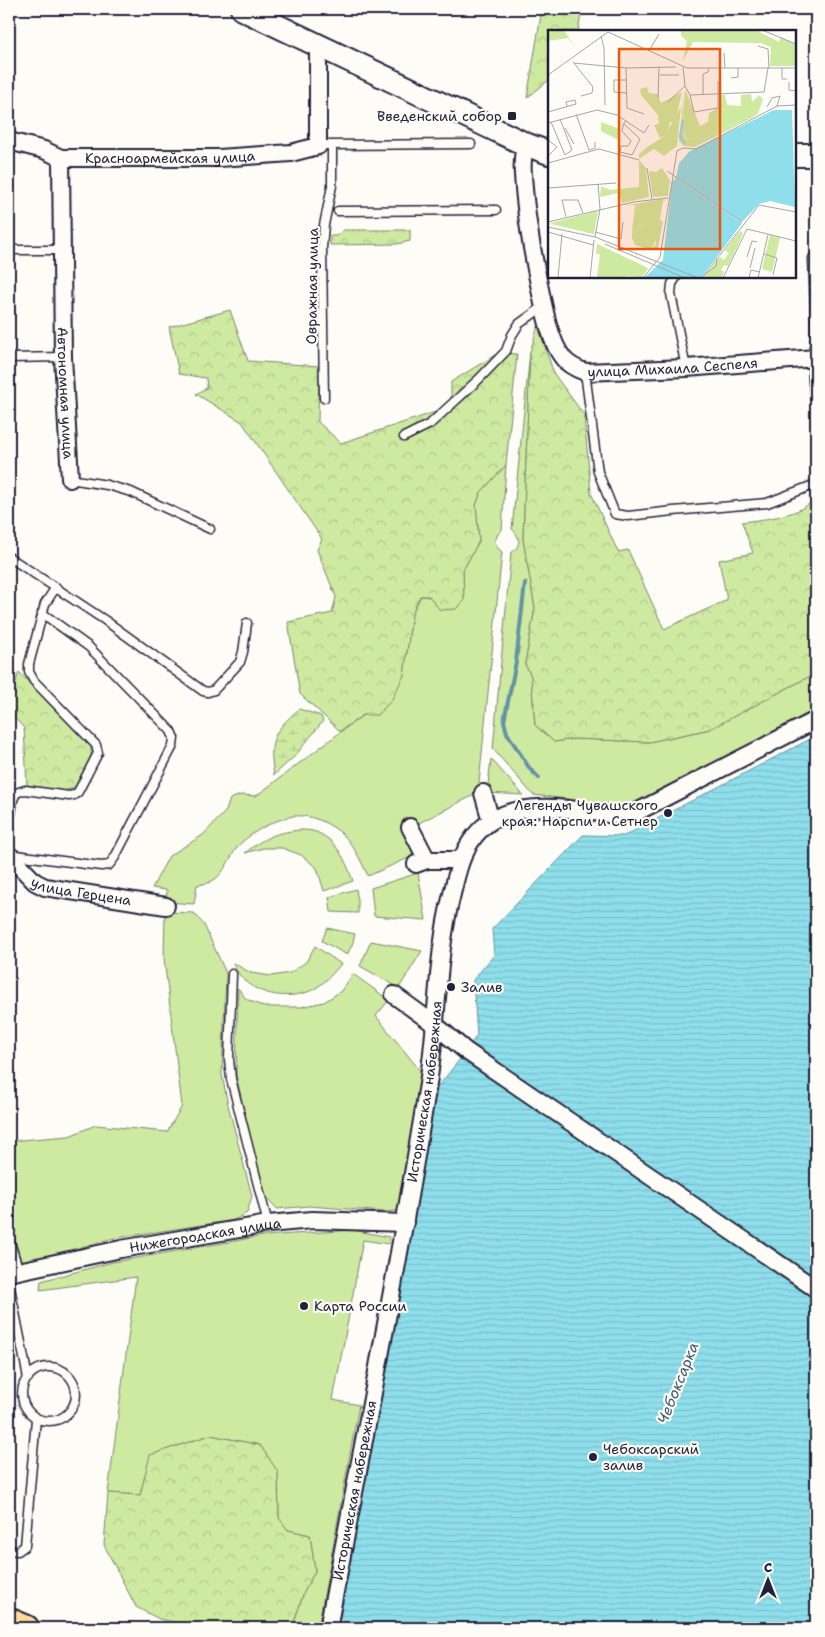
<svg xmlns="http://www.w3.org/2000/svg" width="825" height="1637" viewBox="0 0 825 1637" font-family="'Shantell Sans',sans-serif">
<defs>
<pattern id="forest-crowns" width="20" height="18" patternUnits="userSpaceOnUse" patternTransform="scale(1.25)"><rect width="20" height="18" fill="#cee9a0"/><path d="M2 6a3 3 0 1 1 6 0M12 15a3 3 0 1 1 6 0" fill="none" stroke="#b1c88b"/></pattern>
<pattern id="wetland-marsh" width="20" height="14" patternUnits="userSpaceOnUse" patternTransform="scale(1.25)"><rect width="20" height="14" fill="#cee9a0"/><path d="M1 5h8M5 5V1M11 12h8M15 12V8" fill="none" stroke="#b1c88b"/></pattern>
<pattern id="water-rules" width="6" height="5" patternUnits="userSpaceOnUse" patternTransform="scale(1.25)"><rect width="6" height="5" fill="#8edeeb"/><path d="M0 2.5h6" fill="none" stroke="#7abeca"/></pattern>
</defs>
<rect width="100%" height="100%" fill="#fdfcf7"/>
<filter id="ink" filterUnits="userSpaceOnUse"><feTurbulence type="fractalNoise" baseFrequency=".02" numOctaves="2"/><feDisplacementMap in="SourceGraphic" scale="10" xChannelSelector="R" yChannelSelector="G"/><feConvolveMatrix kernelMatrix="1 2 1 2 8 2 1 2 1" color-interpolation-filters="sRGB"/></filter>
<g filter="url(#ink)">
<path fill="#cee9a0" stroke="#78866e" d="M 530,352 L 523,539 L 535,608 L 525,664 L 531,676 L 535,725 L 554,742 L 574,739 L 649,742 L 710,729 L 816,673 L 816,709 L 644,802 L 628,806 L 533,795 L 493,749 L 511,553 C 521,546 521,538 512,529 Z
M 506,465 L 502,530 L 498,534 L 495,541 L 497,547 L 502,552 L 478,793 L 407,829 L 413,856 L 368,876 C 362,863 356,850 347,839 C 335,825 312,814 293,816 C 276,819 254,831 242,842 C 230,853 226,874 212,881 C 208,884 202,884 197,885 L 194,904 L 166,902 L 167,890 L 152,888 L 169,856 L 203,835 L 226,811 L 230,799 L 241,795 L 256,796 L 363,715 L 377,714 L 404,675 L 412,613 L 421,596 L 464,601 L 463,570 L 479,541 L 476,505 L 481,492 Z
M 491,759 L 523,795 L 487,793 Z
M 300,830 C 305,830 311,830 316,832 C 337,840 346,861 353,881 L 324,891 L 317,868 L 301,855 L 282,848 L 263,848 L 245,853 C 265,837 274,833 300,830 Z
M 418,873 L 426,920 L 374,916 L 371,888 Z
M 356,889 L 358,901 L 358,913 L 331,912 L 329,897 Z
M 165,912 L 194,913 L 204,925 L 226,973 L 222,1075 L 228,1105 L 252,1196 L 247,1213 L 234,1220 L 110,1239 L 29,1262 L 23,1261 L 20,1257 L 9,1218 L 9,1142 L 21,1140 L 69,1136 L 96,1125 L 167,1132 L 182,1106 L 164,958 Z
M 327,928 L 355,934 L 352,945 L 347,955 L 322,941 Z
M 371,941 L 422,951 L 399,988 L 360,966 Z
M 315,946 L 341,964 C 334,972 326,982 316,988 C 294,1001 258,997 241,977 C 238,973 235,968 233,963 L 251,973 L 271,976 L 290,973 L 306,962 Z
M 353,974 L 389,1000 L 376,1016 L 422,1073 L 401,1206 L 396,1211 L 385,1212 L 309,1206 L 277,1209 L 263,1193 L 236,1075 L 238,988 L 246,999 L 264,1007 L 301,1007 L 324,1002 L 341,991 Z
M 353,1230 L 389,1237 L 389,1244 L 363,1240 L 333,1400 L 359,1405 L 318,1628 L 281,1628 L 294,1622 L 304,1592 L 315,1571 L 310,1535 L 288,1530 L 279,1519 L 278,1473 L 260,1445 L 210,1435 L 151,1455 L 140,1495 L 108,1493 L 136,1277 L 40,1290 L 41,1281 L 113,1262 L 263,1236 Z"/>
<path fill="url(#forest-crowns)" stroke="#78866e" d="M 542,9 L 582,9 L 578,31 L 549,31 L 549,80 L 527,98 Z
M 344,230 L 410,230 L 410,241 L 397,244 L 330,245 L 330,236 L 336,236 Z
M 230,310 L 248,361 L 319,366 L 318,422 L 341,443 L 451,407 L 451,382 L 498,353 L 517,354 L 506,465 L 481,492 L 476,505 L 479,541 L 463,570 L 464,601 L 456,609 L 440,610 L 429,596 L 420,596 L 412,613 L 404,675 L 391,701 L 377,715 L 363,715 L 340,731 L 300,694 L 288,622 L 332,613 L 336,597 L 317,550 L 322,539 L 242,422 L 196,394 L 207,388 L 206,378 L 179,374 L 169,327 Z
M 538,326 L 554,374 L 584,415 L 591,493 L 618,552 L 628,550 L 664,629 L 727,600 L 719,560 L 753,553 L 742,522 C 765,519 802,516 816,497 L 816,673 L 710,729 L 649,742 L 574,739 L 554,742 L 535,725 L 531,676 L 525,664 L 535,608 L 523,539 L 530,352 Z
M 19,672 L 91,747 L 91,756 L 76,785 L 71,789 L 63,791 L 27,785 L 24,728 L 9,712 L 9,703 Z
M 210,1435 L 260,1445 L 278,1472 L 279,1518 L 288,1530 L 310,1535 L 315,1571 L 304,1592 L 294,1622 L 281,1628 L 202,1628 L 159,1619 L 136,1607 L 104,1545 L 108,1493 L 140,1495 L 150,1455 Z"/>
<path fill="url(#wetland-marsh)" stroke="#78866e" d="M 299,709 L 321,716 L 323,721 L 295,756 L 274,775 C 268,740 273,732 299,709 Z"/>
<path fill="url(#water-rules)" stroke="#6393a5" d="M 816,736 L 816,1283 L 469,1047 L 477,1035 L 473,980 L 494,955 L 492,929 L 583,835 L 624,836 Z
M 464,1054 L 816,1295 L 816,1628 L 349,1628 L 340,1618 L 436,1089 Z"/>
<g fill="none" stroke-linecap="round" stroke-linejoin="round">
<path stroke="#6393a5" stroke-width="4" d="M 525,583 L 516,662 L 504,721 L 507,733 L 530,769 L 539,778"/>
<g stroke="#22223b" stroke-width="11">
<path id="lane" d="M 327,145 L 471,144
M 338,211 L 496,210
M 9,250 L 62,250
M 813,258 L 816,336 L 812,358 L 813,382 L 816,406
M 677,276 L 672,284 L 671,294 L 686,368
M 9,358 L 63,357
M 585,372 L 598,472 L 615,514 L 628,516 L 673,511 L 767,503 L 816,484
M 324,398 L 322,248 L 324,225 L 332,186 L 332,145
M 404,437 L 430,424 L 479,379 L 506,351 L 512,335 L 519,324 L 544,306
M 70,479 L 107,485 L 131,492 L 210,529
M 9,557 L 106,621 L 203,691 L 208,692 L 214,690 L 240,662 L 243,652 L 247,623
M 9,829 L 13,800 L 16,793 L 25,790 L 69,796 L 74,795 L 78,792 L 98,753 L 96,745 L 34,681 L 29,672 L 29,664 L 45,604 L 56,587
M 11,852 L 16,855 L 101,866 L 109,865 L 115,857 L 173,746 L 174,738 L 171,731 L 89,647 L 42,613
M 232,974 L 229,1059 L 231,1079 L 268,1224
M 9,1240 L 19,1271
M 9,1282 L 28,1378
M22 1394a27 27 0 1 1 54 0a27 27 0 1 1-54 0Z
M 9,1550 L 18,1551 L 25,1546 L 36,1419"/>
</g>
<g stroke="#22223b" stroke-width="20">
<g id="street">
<path id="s1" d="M 9,141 L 44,150 L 61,158 L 219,158 L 291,153 L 318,146 L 318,45"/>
<path id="s2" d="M 525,144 C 523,154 522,164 523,174 C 525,213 532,251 540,289 C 544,308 550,342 563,358 C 568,365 577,369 585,372 L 686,368 L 816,358"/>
<path id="s3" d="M 61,158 L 63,357 L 70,479"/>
<path d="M 483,793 L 491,821"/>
<path d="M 410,827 L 427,860"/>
<path id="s4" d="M 9,855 L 35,882 L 45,887 L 166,906"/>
<path d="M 416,864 L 427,860 L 460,860"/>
<path d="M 394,995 L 434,1024 L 466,1051 L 816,1289"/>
<path id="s5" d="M 9,1273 L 121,1249 L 268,1224 L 312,1220 L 405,1223"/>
<path id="s6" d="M 330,1628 L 330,1618 C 364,1440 399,1263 428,1084 C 438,1021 436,956 452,894 C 457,873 461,854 474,837 C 508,792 576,811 623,816 L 631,815 L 816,720"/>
</g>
</g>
<g stroke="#22223b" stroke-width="26">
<path id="secondary" d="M 242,9 L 525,144 L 549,153
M 794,155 L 816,155"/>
</g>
<g stroke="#22223b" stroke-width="29">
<path id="primary" d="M 9,1621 L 26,1628"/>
</g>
<use href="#lane" stroke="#fdfcf7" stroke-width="8"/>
<use href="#street" stroke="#fdfcf7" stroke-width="16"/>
<use href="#secondary" stroke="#fdfcf7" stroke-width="22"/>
<use href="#primary" stroke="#ffdd96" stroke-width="25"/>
</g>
</g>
<g fill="#22223b" stroke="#fdfcf7" stroke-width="2">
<rect x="507" y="111" width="10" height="10" rx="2.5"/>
<circle cx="668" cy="813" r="5"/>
<circle cx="451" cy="987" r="5"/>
<circle cx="304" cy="1306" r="5"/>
<circle cx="593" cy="1457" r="5"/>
</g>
<g text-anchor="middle" stroke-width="4.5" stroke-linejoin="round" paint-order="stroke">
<g font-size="14" fill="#22223b" stroke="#fdfcf7" text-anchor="start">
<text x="502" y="121" text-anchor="end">Введенский собор</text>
<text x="658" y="810" text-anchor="end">Легенды Чувашского<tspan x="658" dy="16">края: Нарспи и Сетнер</tspan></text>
<text x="461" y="992">Залив</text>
<text x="314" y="1311">Карта России</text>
<text x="603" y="1454">Чебоксарский<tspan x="603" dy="16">залив</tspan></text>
</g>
<g font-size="14" fill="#22223b" stroke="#fdfcf7">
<text dy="5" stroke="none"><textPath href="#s1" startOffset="164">Красноармейская улица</textPath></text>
<text transform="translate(312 286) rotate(-89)" y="5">Овражная улица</text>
<text dy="5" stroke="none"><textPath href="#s2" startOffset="334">улица Михаила Сеспеля</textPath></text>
<text dy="5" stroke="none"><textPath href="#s3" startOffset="235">Автономная улица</textPath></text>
<text dy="5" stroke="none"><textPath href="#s4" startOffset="85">улица Герцена</textPath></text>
<text dy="5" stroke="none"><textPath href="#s6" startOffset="545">Историческая набережная</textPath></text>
<text dy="5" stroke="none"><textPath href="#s5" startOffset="200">Нижегородская улица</textPath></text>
<text dy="5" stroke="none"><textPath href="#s6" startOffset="140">Историческая набережная</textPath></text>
</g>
<g font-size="15" font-style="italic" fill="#425a70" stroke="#fdfcf7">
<text transform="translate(678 1383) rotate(-68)" y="5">Чебоксарка</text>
</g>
</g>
<g transform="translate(548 30)">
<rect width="248" height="248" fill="#fdfcf7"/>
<path d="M 136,62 L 135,100 L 138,110 L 158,108 L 198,87 L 202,89 L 147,117 L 136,116 L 131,111 ZM 133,76 L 129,116 L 116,126 L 106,119 L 91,129 L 91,124 L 99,117 L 117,106 ZM 91,130 L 98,138 L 101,167 L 74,173 L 71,163 L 52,167 L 53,156 L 62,160 L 91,157 ZM 114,138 L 122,150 L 120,166 L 105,167 L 101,141 L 108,142 ZM 114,169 L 118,171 L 115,171 L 112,190 L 115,191 L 110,218 L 105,218 L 108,214 L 105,199 L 96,194 L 84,201 L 87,175 L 76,176 ZM 195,203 L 180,236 L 176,235 L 173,240 L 176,242 L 174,247 L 155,248 L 172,227 L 176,230 L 181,223 L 177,220 ZM 49,214 L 98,237 L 100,239 L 94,247 L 74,246 L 56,218 L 58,240 L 56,247 L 49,247 L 52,225 L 48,223 Z" fill="#cee9a0"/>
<path d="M 0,0 L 16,0 L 28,19 L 20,8 L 0,11 ZM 133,0 L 208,0 L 231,12 L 233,7 L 247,14 L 247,36 L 222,36 L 223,17 L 213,13 L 145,12 L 135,31 L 139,11 L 133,6 ZM 99,57 L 101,63 L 110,64 L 113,73 L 134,62 L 127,92 L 122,92 L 119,105 L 112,108 L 106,95 L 111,94 L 110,85 L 93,65 L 92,59 ZM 137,59 L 152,96 L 160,92 L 161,83 L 172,77 L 171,65 L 177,65 L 179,75 L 193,76 L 193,65 L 203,64 L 204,72 L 211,65 L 215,69 L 210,84 L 202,89 L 198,87 L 158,108 L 139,110 L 135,100 ZM 53,92 L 72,99 L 72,111 L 53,101 ZM 50,181 L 46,204 L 3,194 L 3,193 ZM 97,194 L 103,196 L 109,207 L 103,220 L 87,215 L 84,208 L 84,201 ZM 192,201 L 195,203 L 185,225 L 177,220 ZM 222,205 L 232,208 L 224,242 L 214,239 ZM 56,218 L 75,232 L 72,243 L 79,247 L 56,247 Z" fill="#cee9a0"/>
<path d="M 226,80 L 244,80 L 247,177 L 222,171 L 211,174 L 194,192 L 128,147 L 131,133 L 142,121 ZM 128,148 L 194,193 L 154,247 L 96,248 L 115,230 L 124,152 Z" fill="#8edeeb"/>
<path fill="none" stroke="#8edeeb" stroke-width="2.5" d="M 135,90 L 132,107 L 137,114"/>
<path fill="none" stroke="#a5a5ac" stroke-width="1" d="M 214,0 L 248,14M 53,6 L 56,18 L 57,75M 210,16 L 220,19 L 221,38M 101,21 L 111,4M 176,23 L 177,38M 25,32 L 45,57 L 44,63 L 33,66M 26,33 L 78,38 L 128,37M 135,37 L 137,56 L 142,65 L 216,62 L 220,38M 78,38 L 79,78 L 96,84M 234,38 L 234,49 L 239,49M 0,45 L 60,2 L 139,38 L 248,38M 112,45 L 131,45M 183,48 L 190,47 L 190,38M 78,50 L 66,50 L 66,62 L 78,63M 241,52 L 241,60 L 248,61M 155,64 L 155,44 L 160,42 L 161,38M 142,65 L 146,82 L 170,78 L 170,51M 110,68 L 111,37M 120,72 L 137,56M 219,77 L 224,68 L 232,66 L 229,76M 0,82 L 28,74 L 27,70 L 18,72 L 19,76M 28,84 L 41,120 L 47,118 L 47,112M 3,92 L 17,125 L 24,120 L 12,89M 0,93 L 49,80 L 69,85 L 96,103 L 101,95M 76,94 L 92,109 L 84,125 L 72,122 L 73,116 L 80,116 L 83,111 L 74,101 L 74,100 L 76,93 L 78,91M 17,98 L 26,114M 0,110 L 9,117 L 0,126M 0,133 L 51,119 L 91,130M 99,138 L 104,169M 119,141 L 194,192M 0,158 L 68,153M 18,187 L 14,170 L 30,170 L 35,183M 0,192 L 86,172 L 120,168M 0,197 L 47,207 L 150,248M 0,202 L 45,215M 47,202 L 73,209 L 75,192M 47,207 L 52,179 L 50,154M 57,214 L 137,248M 216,224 L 229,228 L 225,245M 199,227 L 204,211 L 209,212M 202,238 L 207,218M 156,245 L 168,236 L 169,228M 10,248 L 14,204M 42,248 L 46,210M 95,248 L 112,227 L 129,121 L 135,118 L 148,119 L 229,76 L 248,75M 154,248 L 211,175 L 248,182M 175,248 L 199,199 L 248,211M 201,248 L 203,240 L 212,242M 210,248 L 220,205"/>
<path fill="#e8590c" fill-opacity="0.15" stroke="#e8590c" stroke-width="2.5" d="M 71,19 L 172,19 L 172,219 L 71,219 Z"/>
<rect width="248" height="248" fill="none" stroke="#22223b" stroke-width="2.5"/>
</g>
<rect width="825" height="1637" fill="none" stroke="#fdfcf7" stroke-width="30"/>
<rect x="15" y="15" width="795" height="1607" fill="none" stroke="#22223b" stroke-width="2" filter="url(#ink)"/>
<g transform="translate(768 1580)" stroke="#fdfcf7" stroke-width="4" paint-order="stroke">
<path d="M0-4L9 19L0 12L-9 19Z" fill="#22223b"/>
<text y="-8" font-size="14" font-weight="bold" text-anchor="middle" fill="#22223b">С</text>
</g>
</svg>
